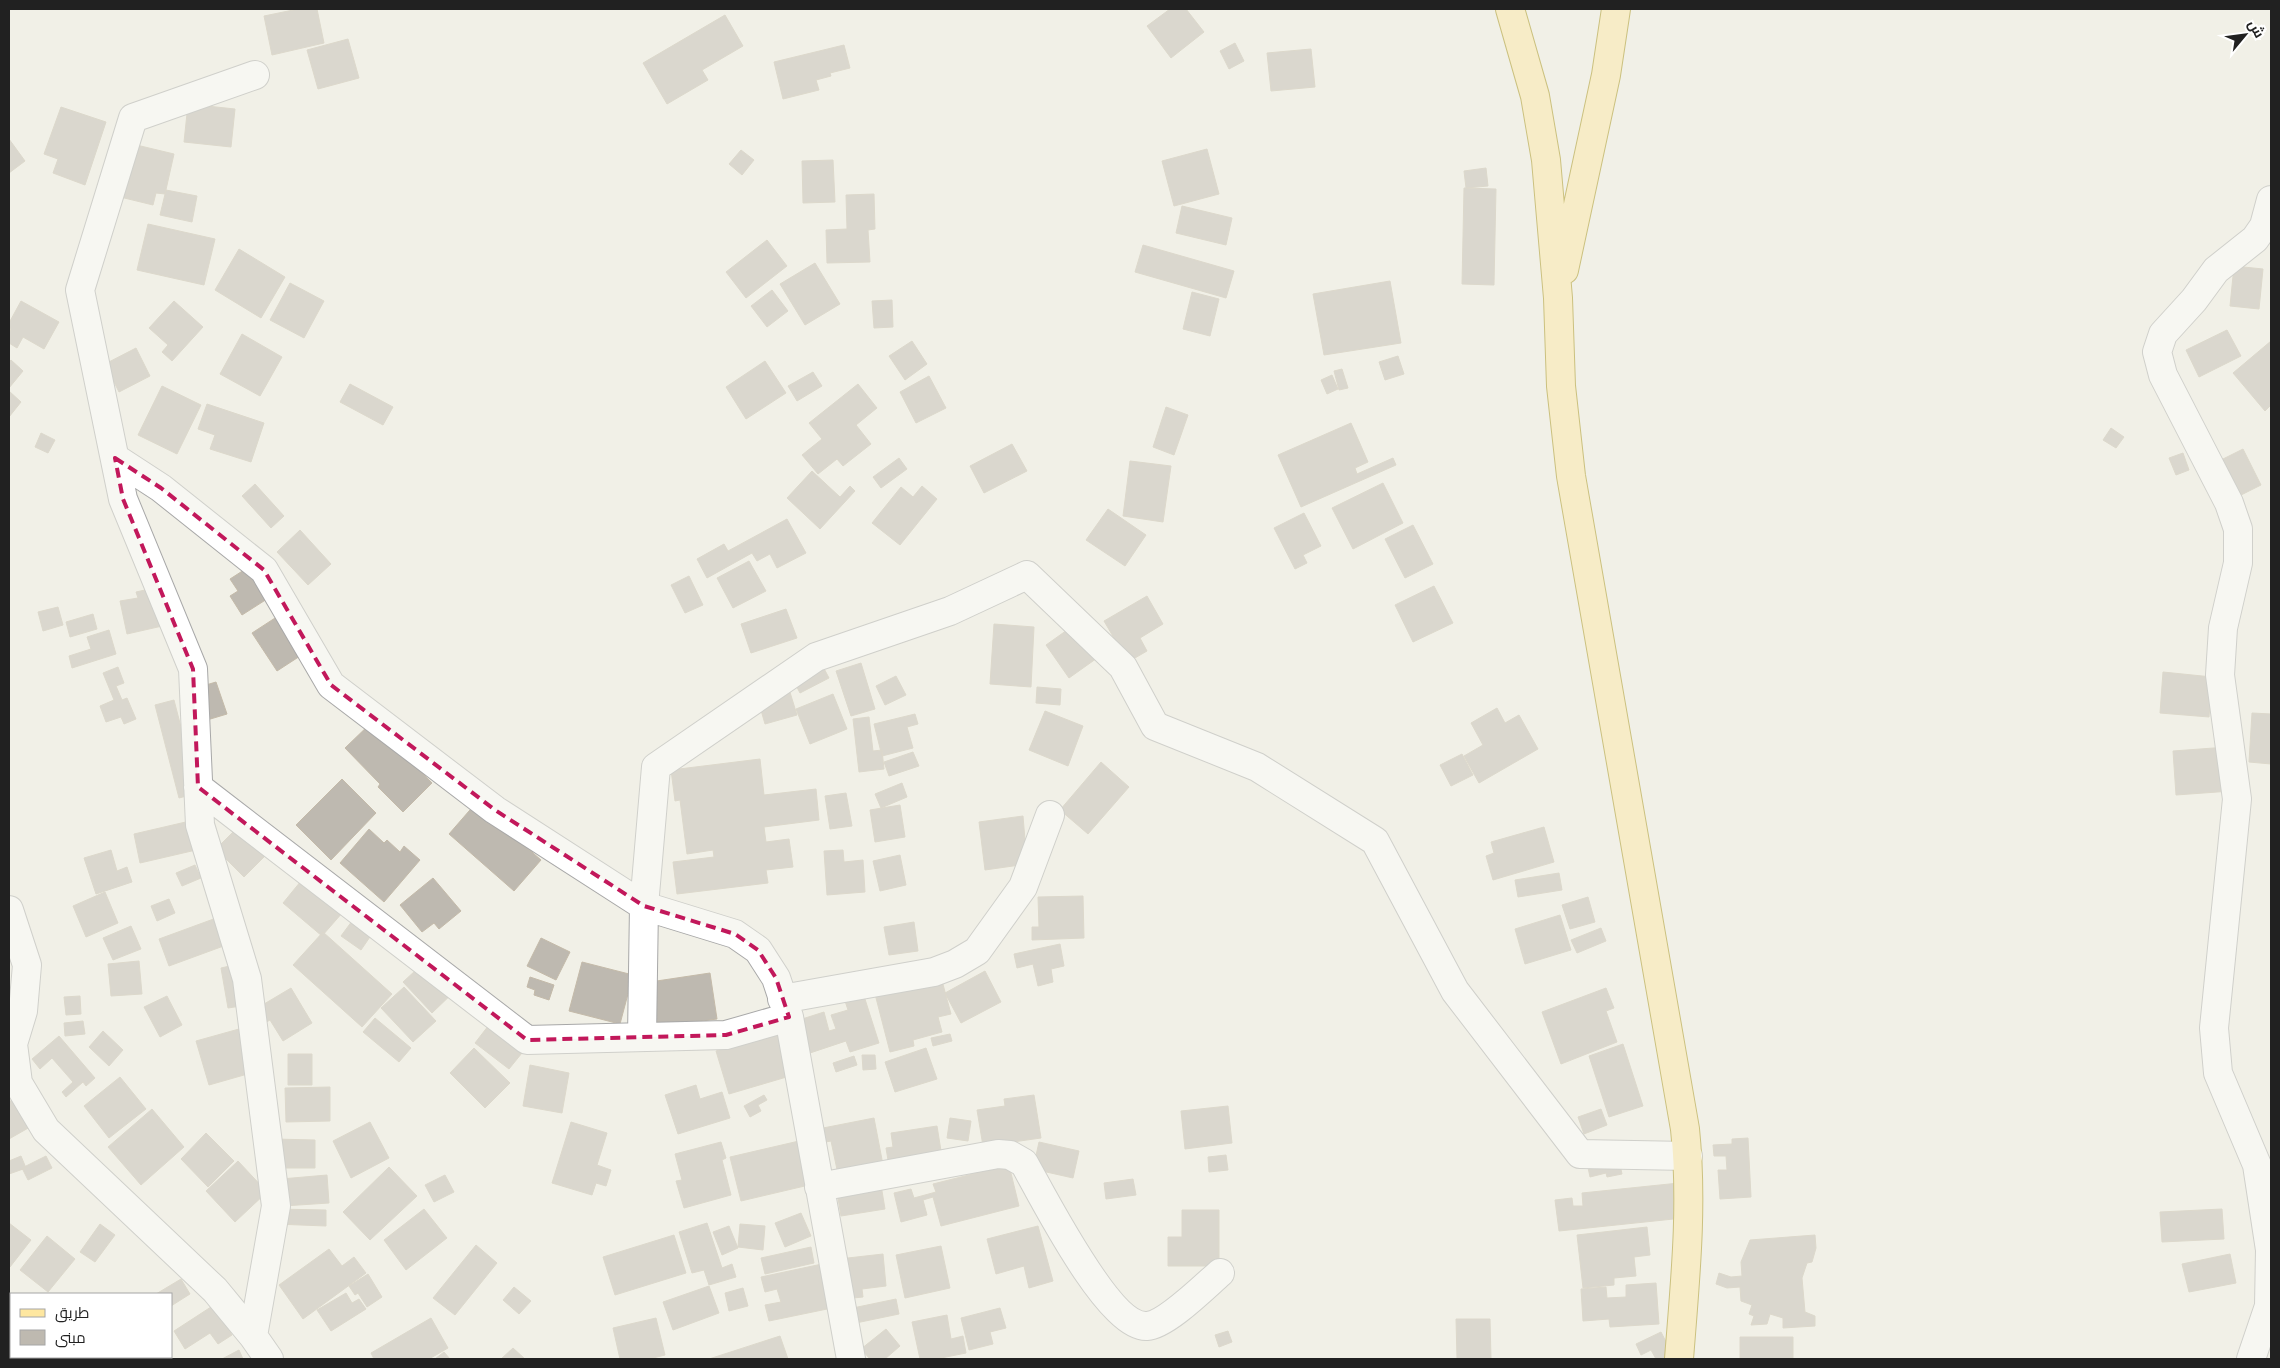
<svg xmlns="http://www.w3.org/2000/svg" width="2280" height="1368" viewBox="0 0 2280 1368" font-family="Helvetica,Cairo,sans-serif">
<rect width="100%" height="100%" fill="#f1f0e7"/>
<path fill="#beb9b0" stroke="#c4baa9" d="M 298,9 L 317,9 L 324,43 L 272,55 L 264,16 Z
M 1170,9 L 1186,9 L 1204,32 L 1171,58 L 1147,26 Z
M 725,15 L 743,46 L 702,70 L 708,80 L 667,104 L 643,63 Z
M 348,39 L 359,78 L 318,89 L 307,50 Z
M 1235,43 L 1244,61 L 1229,69 L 1220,51 Z
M 844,45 L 850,68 L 830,73 L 831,76 L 816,80 L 819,90 L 783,99 L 774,62 Z
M 1311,49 L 1315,87 L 1271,91 L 1267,53 Z
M 188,104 L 235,109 L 231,147 L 184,142 Z
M 61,107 L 106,122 L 85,185 L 53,173 L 58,159 L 44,154 Z
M 9,139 L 25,161 L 9,173 Z
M 124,142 L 174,154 L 165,194 L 156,193 L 153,205 L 112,195 Z
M 1207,149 L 1219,194 L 1174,206 L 1162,161 Z
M 741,150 L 754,160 L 742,175 L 729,164 Z
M 833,160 L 835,202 L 803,203 L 802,161 Z
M 1486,168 L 1488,186 L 1466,188 L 1464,171 Z
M 1464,188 L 1496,189 L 1494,285 L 1462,284 Z
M 166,190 L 197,196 L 192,222 L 160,215 Z
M 874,194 L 875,229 L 868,230 L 870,262 L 827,263 L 826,230 L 847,229 L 846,195 Z
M 1182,206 L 1232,218 L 1226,245 L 1176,233 Z
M 148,224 L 215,239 L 204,285 L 137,270 Z
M 767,240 L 787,266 L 746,298 L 726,272 Z
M 1143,245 L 1234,271 L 1226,298 L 1135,272 Z
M 239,249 L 285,277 L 261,318 L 215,290 Z
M 815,263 L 840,304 L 805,325 L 780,284 Z
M 2234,266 L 2263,269 L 2259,309 L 2230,306 Z
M 1390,281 L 1401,343 L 1324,355 L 1313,294 Z
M 290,283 L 324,301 L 304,338 L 270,320 Z
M 772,290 L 788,311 L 767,327 L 751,306 Z
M 1192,292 L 1219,299 L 1210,336 L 1183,329 Z
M 892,300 L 893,327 L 874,328 L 872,301 Z
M 21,301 L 59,322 L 44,349 L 23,337 L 17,348 L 9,343 L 9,334 L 11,329 L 9,328 L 9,323 Z
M 174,301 L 203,327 L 172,361 L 162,352 L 168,345 L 149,328 Z
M 2227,330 L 2241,356 L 2199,377 L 2186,350 Z
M 242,334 L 282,357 L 260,396 L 220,374 Z
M 912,341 L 927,364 L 905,380 L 889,356 Z
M 2271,341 L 2271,405 L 2265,411 L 2233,373 Z
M 136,348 L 150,376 L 119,392 L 105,364 Z
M 1398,356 L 1404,374 L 1385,380 L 1379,362 Z
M 11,360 L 23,371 L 9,388 L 9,362 Z
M 765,361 L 786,393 L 746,419 L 726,387 Z
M 1342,369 L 1348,388 L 1339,390 L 1334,371 Z
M 813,372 L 822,386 L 797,401 L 788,386 Z
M 1332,375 L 1338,389 L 1327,394 L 1321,380 Z
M 929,376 L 946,408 L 916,423 L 900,392 Z
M 350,384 L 393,407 L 383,425 L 340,402 Z
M 858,384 L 877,408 L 856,425 L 871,444 L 843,466 L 837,459 L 818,474 L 802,455 L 822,439 L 809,423 Z
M 162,386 L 201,405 L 177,454 L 138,435 Z
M 9,391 L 21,402 L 9,417 Z
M 207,404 L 264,423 L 251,462 L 210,449 L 215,435 L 198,429 Z
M 1166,407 L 1188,415 L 1174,455 L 1153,447 Z
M 1351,423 L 1368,462 L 1355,468 L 1357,474 L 1393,458 L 1396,465 L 1301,507 L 1278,455 Z
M 2111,428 L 2124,437 L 2116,448 L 2103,440 Z
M 41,433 L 55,440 L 48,453 L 35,447 Z
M 1012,444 L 1027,471 L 984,493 L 970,466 Z
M 2243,449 L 2261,485 L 2235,498 L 2217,462 Z
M 2183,453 L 2189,470 L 2176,475 L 2169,458 Z
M 899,458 L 907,469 L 881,488 L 873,477 Z
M 1130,461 L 1171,466 L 1163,522 L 1123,516 Z
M 812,471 L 840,497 L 850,486 L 855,491 L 820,529 L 787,498 Z
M 1383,483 L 1403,523 L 1353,549 L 1332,508 Z
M 255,484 L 284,516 L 271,528 L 242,496 Z
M 922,486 L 937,499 L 900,545 L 872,523 L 901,487 L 913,497 Z
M 1108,509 L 1146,535 L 1125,566 L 1086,540 Z
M 1304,513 L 1321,546 L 1303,555 L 1307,563 L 1295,569 L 1274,528 Z
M 787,519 L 806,553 L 777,568 L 770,554 L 757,561 L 752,553 L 707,578 L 697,559 L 724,544 L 728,551 Z
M 1413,525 L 1433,564 L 1405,578 L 1385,539 Z
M 300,530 L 331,564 L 308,585 L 277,552 Z
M 258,561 L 278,592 L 242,615 L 230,596 L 238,591 L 230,579 Z
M 749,561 L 766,591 L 733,608 L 717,578 Z
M 689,576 L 703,605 L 685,613 L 671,585 Z
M 163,586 L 171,624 L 127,634 L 120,601 L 138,598 L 136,592 Z
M 1434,586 L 1453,623 L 1413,642 L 1395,605 Z
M 1147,596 L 1163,624 L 1140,638 L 1147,651 L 1128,662 L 1104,621 Z
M 58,607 L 63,625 L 43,631 L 38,612 Z
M 292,607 L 317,645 L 277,671 L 252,633 Z
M 786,609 L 797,638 L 751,653 L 741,624 Z
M 93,614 L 97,629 L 70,637 L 66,622 Z
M 1077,623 L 1100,656 L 1069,678 L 1046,645 Z
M 994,624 L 1034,627 L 1031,687 L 990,684 Z
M 109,630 L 116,654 L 72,668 L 69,656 L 91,649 L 87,637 Z
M 819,659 L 829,678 L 800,693 L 790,674 Z
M 861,663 L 875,709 L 851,716 L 836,671 Z
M 118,667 L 124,683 L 116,686 L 122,700 L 127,698 L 136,719 L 124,724 L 121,717 L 106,722 L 100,706 L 114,700 L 103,673 Z
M 2163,672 L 2212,677 L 2209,717 L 2160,713 Z
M 785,676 L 797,715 L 765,724 L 754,686 Z
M 896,676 L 906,695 L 885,705 L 876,686 Z
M 216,682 L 227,714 L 197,723 L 186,691 Z
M 1037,687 L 1061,689 L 1060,705 L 1036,703 Z
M 833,694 L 847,729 L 810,744 L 796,709 Z
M 174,700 L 198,793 L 179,798 L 155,705 Z
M 1497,708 L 1505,723 L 1519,715 L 1538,749 L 1479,783 L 1464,756 L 1483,745 L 1471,723 Z
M 1045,711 L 1083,726 L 1068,766 L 1029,750 Z
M 2252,713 L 2271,714 L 2271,764 L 2249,762 Z
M 915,714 L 918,724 L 907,727 L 913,748 L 882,756 L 874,724 Z
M 869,717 L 873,751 L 882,750 L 884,769 L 859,772 L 853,719 Z
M 372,722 L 432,783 L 403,812 L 378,787 L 380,784 L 345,748 Z
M 2227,747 L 2231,791 L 2176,795 L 2173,751 Z
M 913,752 L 919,766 L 889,776 L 884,762 Z
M 1462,754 L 1473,775 L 1451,786 L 1440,765 Z
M 760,759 L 764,795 L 816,789 L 819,820 L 764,827 L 766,842 L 789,839 L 793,867 L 766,870 L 768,883 L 677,894 L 673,862 L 714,857 L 713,850 L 687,854 L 680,800 L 675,801 L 671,770 Z
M 1101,762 L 1129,787 L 1088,834 L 1060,810 Z
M 342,779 L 376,813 L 331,860 L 296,825 Z
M 902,783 L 907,797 L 881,808 L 875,794 Z
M 846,793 L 852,826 L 830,829 L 825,796 Z
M 476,803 L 541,860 L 514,891 L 449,834 Z
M 900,805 L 905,837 L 875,842 L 870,810 Z
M 1023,816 L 1027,864 L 985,870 L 979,822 Z
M 246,819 L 274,847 L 244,877 L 216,849 Z
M 190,821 L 196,850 L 140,863 L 134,834 Z
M 1544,827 L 1554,862 L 1493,880 L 1486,856 L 1494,853 L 1491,842 Z
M 369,829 L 384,843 L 387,840 L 400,852 L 404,846 L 420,860 L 384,902 L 340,863 Z
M 111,850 L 117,871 L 127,867 L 132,882 L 96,894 L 84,858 Z
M 843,850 L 844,862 L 863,860 L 865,892 L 827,895 L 824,851 Z
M 900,855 L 906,885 L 880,891 L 873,861 Z
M 195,865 L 201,878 L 182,886 L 176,873 Z
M 310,870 L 350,904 L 322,936 L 283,903 Z
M 1559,873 L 1562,890 L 1518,897 L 1515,880 Z
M 433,878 L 461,911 L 439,929 L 434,923 L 422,932 L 400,905 Z
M 105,892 L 118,923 L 86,937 L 73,906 Z
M 1083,896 L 1084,938 L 1032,940 L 1032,927 L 1039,927 L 1038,897 Z
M 1588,897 L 1595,922 L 1570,929 L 1562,905 Z
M 169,899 L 175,913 L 157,921 L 151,906 Z
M 1560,915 L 1571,950 L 1525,964 L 1515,929 Z
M 219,917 L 229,944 L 169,966 L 159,939 Z
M 355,917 L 374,931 L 361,950 L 341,936 Z
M 914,922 L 918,951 L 889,955 L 884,927 Z
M 131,926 L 141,949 L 113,960 L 103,938 Z
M 1601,928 L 1606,941 L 1577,953 L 1571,940 Z
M 323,932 L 392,994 L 362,1027 L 293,965 Z
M 541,938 L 570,952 L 556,980 L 527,966 Z
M 1060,944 L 1064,966 L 1051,969 L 1053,982 L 1038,986 L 1033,964 L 1017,968 L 1014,954 Z
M 429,958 L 458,988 L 432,1013 L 403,982 Z
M 139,961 L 142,994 L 111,996 L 108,964 Z
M 582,962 L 633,975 L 620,1024 L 569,1011 Z
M 234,965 L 241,1006 L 228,1008 L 221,968 Z
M 985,971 L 1001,1002 L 961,1023 L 945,993 Z
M 710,973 L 717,1019 L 657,1027 L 650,982 Z
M 530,977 L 554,985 L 549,1000 L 534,995 L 535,990 L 527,987 Z
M 941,977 L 951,1014 L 938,1017 L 942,1032 L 913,1040 L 914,1046 L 890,1052 L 875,994 Z
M 404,987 L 436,1021 L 413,1042 L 381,1008 Z
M 291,988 L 312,1023 L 283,1041 L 270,1020 L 263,1024 L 254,1010 Z
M 1606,988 L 1614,1008 L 1606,1011 L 1617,1042 L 1561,1064 L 1542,1012 Z
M 80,996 L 81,1014 L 66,1015 L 64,997 Z
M 167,996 L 182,1025 L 160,1037 L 144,1007 Z
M 864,996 L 879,1043 L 850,1052 L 846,1041 L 801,1056 L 799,1020 L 824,1012 L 829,1031 L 836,1029 L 831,1015 L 848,1010 L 845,1001 Z
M 375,1018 L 411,1048 L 399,1062 L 363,1032 Z
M 83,1021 L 85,1034 L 65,1036 L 64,1023 Z
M 492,1021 L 526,1048 L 509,1069 L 475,1043 Z
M 239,1029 L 251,1073 L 209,1085 L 196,1041 Z
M 103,1031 L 123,1050 L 109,1066 L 89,1047 Z
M 777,1033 L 790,1076 L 729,1094 L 716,1051 Z
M 950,1034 L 952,1041 L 933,1046 L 931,1038 Z
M 59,1036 L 95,1078 L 86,1086 L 83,1082 L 66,1097 L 62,1092 L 73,1082 L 52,1058 L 40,1069 L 32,1059 Z
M 1623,1044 L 1643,1106 L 1609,1117 L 1589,1056 Z
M 474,1048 L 510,1083 L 485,1108 L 450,1073 Z
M 926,1048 L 937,1079 L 895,1092 L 885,1062 Z
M 288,1054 L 312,1054 L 312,1085 L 288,1085 Z
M 862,1055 L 875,1055 L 876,1069 L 863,1070 Z
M 854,1056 L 857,1065 L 836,1072 L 833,1063 Z
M 530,1065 L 569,1073 L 562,1113 L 523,1106 Z
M 120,1077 L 146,1109 L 109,1138 L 84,1106 Z
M 696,1085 L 700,1099 L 722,1092 L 730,1118 L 678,1134 L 665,1095 Z
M 330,1087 L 330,1121 L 286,1122 L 285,1088 Z
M 764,1095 L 767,1100 L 758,1105 L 761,1111 L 750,1117 L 744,1106 Z
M 1034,1095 L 1041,1138 L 1006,1143 L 984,1152 L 977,1110 L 1005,1106 L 1004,1099 Z
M 14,1099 L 30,1127 L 9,1139 L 9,1102 Z
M 1228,1106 L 1232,1143 L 1185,1149 L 1181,1111 Z
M 152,1109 L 184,1147 L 141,1185 L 108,1147 Z
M 1601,1109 L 1607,1125 L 1584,1134 L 1578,1117 Z
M 874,1118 L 884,1170 L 839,1179 L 831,1141 L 821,1143 L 818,1129 Z
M 950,1118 L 971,1121 L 968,1141 L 947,1138 Z
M 370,1122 L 389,1158 L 351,1178 L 333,1141 Z
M 571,1122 L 607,1133 L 597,1165 L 611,1170 L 606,1186 L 596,1183 L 592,1195 L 552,1183 Z
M 937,1126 L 942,1157 L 889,1166 L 886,1148 L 893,1147 L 891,1133 Z
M 206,1133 L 234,1161 L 208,1187 L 181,1159 Z
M 1748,1138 L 1751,1197 L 1720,1199 L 1718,1170 L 1727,1170 L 1726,1156 L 1714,1156 L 1713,1145 L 1732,1144 L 1732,1139 Z
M 274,1139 L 315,1140 L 315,1168 L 274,1168 Z
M 799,1141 L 809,1185 L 741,1201 L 730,1157 Z
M 721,1142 L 726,1158 L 722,1160 L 731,1195 L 684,1208 L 676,1181 L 682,1180 L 675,1154 Z
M 1039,1142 L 1079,1151 L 1073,1178 L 1033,1169 Z
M 1617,1151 L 1622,1174 L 1607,1177 L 1606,1173 L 1590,1177 L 1586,1158 Z
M 1226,1155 L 1228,1170 L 1209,1172 L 1208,1157 Z
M 21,1156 L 26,1168 L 9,1174 L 9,1161 Z
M 46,1156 L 52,1168 L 28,1180 L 22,1168 Z
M 238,1161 L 267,1192 L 235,1222 L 206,1191 Z
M 1009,1165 L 1019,1206 L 941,1226 L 933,1197 L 923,1200 L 927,1215 L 901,1222 L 894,1193 L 911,1189 L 914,1198 L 936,1192 L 933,1184 Z
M 389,1167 L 417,1196 L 370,1240 L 343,1212 Z
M 327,1175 L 329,1203 L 283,1206 L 281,1179 Z
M 445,1175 L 454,1192 L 434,1202 L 425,1185 Z
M 1133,1179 L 1136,1195 L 1106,1199 L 1104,1183 Z
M 1679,1183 L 1683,1218 L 1559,1231 L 1555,1200 L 1572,1198 L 1573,1206 L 1583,1206 L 1582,1193 Z
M 881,1185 L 885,1209 L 841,1216 L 837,1192 Z
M 275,1209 L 326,1210 L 326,1226 L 275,1224 Z
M 424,1209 L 447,1238 L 406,1270 L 384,1240 Z
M 2222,1209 L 2224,1239 L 2162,1242 L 2160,1212 Z
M 1182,1210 L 1219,1210 L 1219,1266 L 1168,1266 L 1168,1237 L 1182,1237 Z
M 801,1213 L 811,1236 L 785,1247 L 775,1223 Z
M 9,1223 L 31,1240 L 10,1267 L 9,1266 Z
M 707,1223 L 722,1268 L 732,1264 L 736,1277 L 709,1285 L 704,1270 L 692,1273 L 679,1232 Z
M 100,1224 L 115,1235 L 95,1262 L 80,1252 Z
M 740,1224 L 765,1226 L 763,1250 L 738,1247 Z
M 729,1226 L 738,1248 L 722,1255 L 713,1232 Z
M 1038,1226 L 1053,1281 L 1029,1288 L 1024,1266 L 996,1274 L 987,1239 Z
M 1647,1227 L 1650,1255 L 1634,1257 L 1636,1276 L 1614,1278 L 1614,1285 L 1583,1288 L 1577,1235 Z
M 674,1235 L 686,1273 L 615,1295 L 603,1257 Z
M 1815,1235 L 1816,1248 L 1812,1262 L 1807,1263 L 1802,1278 L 1805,1312 L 1815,1316 L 1815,1326 L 1783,1328 L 1783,1318 L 1770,1314 L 1767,1324 L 1751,1325 L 1754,1316 L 1749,1314 L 1752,1305 L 1741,1301 L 1740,1287 L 1727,1288 L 1716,1284 L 1719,1273 L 1731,1277 L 1742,1276 L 1741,1262 L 1750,1240 Z
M 47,1236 L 75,1259 L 48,1292 L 20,1270 Z
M 476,1245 L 497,1263 L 455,1315 L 433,1298 Z
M 941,1246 L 950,1288 L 905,1298 L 896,1255 Z
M 811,1247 L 814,1263 L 765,1274 L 761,1258 Z
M 329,1249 L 342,1266 L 354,1257 L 366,1273 L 303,1319 L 279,1285 Z
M 883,1254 L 886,1286 L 862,1289 L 863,1297 L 843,1299 L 839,1259 Z
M 2230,1254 L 2236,1283 L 2189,1292 L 2182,1264 Z
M 822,1264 L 832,1308 L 769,1321 L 765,1305 L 781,1302 L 777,1289 L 765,1292 L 761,1277 Z
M 368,1274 L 382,1297 L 367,1307 L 358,1293 L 355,1295 L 349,1286 Z
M 181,1279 L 190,1294 L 171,1306 L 171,1294 L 156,1294 Z
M 1656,1283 L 1659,1324 L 1610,1327 L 1609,1319 L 1583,1321 L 1581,1289 L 1606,1287 L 1607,1298 L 1626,1297 L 1626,1285 Z
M 709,1286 L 719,1313 L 673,1330 L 663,1302 Z
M 514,1287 L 531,1301 L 519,1314 L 503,1300 Z
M 743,1288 L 748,1306 L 729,1311 L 725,1293 Z
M 346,1293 L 352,1303 L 359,1299 L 366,1309 L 331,1331 L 317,1310 Z
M 896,1299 L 899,1314 L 851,1324 L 848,1309 Z
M 214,1305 L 232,1335 L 218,1344 L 210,1333 L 185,1349 L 174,1331 Z
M 1000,1308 L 1006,1328 L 990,1332 L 993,1344 L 969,1350 L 961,1318 Z
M 947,1315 L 951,1339 L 963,1336 L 966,1353 L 936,1359 L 920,1359 L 912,1322 Z
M 431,1318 L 448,1348 L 429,1359 L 374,1359 L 371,1353 Z
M 656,1318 L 665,1355 L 649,1359 L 620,1359 L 613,1328 Z
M 1456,1319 L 1490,1319 L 1491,1359 L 1457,1359 Z
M 886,1329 L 900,1346 L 885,1359 L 870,1359 L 861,1349 Z
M 1228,1331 L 1232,1342 L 1219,1347 L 1215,1335 Z
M 1661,1332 L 1675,1359 L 1656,1359 L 1651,1350 L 1641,1355 L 1636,1344 Z
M 780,1336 L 788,1359 L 709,1359 Z
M 1740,1337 L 1793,1337 L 1793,1359 L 1740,1359 Z
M 513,1348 L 525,1359 L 501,1359 Z
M 239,1350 L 243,1359 L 222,1359 Z
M 444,1352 L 450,1359 L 435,1359 Z"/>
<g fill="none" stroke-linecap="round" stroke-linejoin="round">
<g stroke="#a8a8a8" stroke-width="30">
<path id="minor" d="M 255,75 L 133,118 L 80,290 L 123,499 L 193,669 L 200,825 L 247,979 L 276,1206 L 253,1336 L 269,1359
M 115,458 L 161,488 L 264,570 L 331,685 L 495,810 L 644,906 L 735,934 L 758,950 L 776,978 L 789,1017
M 198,787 L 527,1040 L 726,1035 L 789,1017 L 851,1359
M 9,910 L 27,965 L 23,1011 L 13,1044 L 18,1083 L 46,1130 L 215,1290 L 253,1336
M 782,999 L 934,972 L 955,964 L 977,951 L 1023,887 L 1050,815
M 642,1037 L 644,906 L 656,767 L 816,657 L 950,611 L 1027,575 L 1123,667 L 1155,726 L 1257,767 L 1375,841 L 1455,991 L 1580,1154 L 1688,1156
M 819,1187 L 998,1154 L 1010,1155 L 1024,1163 C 1042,1195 1109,1328 1147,1326 C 1166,1325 1205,1286 1220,1273
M 2251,1359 L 2269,1306 L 2270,1250 L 2257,1165 L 2218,1073 L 2214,1028 L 2237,799 L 2220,675 L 2223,628 L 2238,563 L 2238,529 L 2229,503 L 2163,375 L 2157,352 L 2163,334 L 2194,300 L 2216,270 L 2255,239 L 2264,226 L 2271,200"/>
</g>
<g stroke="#9e8700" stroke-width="30">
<path id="major" d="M 1510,9 L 1535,96 L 1546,160 L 1558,298 L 1561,386 L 1571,476 L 1685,1129 C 1693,1206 1685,1282 1679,1359
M 1564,270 L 1606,75 L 1616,9"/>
</g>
<use href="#minor" stroke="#fff" stroke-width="28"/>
<use href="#major" stroke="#fee7a0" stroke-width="28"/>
</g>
<path d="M0 0H2280V1368H0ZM 115,458 L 161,488 L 264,570 L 331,685 L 495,810 L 644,906 L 735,934 L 758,950 L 776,978 L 789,1017 L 726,1035 L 527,1040 L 198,787 L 193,669 L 123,499 Z" fill="#f1f0e7" fill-opacity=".55" fill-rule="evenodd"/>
<path fill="none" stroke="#c2185b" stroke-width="4" stroke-dasharray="10 6" stroke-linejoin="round" d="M 115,458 L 161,488 L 264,570 L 331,685 L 495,810 L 644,906 L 735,934 L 758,950 L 776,978 L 789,1017 L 726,1035 L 527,1040 L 198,787 L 193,669 L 123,499 Z"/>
<rect width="2280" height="1368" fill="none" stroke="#212121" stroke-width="20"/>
<rect x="10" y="1293" width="162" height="65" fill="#ffffff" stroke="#a6a6a6"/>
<rect x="20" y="1309" width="25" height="8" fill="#fee7a0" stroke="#a6a6a6"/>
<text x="55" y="1318" font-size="15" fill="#212121">طريق</text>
<rect x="20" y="1330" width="25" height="15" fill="#beb9b0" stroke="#a6a6a6"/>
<text x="55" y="1343" font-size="15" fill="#212121">مبنى</text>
<g transform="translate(2245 35) rotate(61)" stroke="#ffffff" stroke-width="4" paint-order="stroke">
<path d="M0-4L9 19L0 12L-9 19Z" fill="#212121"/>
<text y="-8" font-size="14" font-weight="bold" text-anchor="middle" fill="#212121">ش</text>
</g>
</svg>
